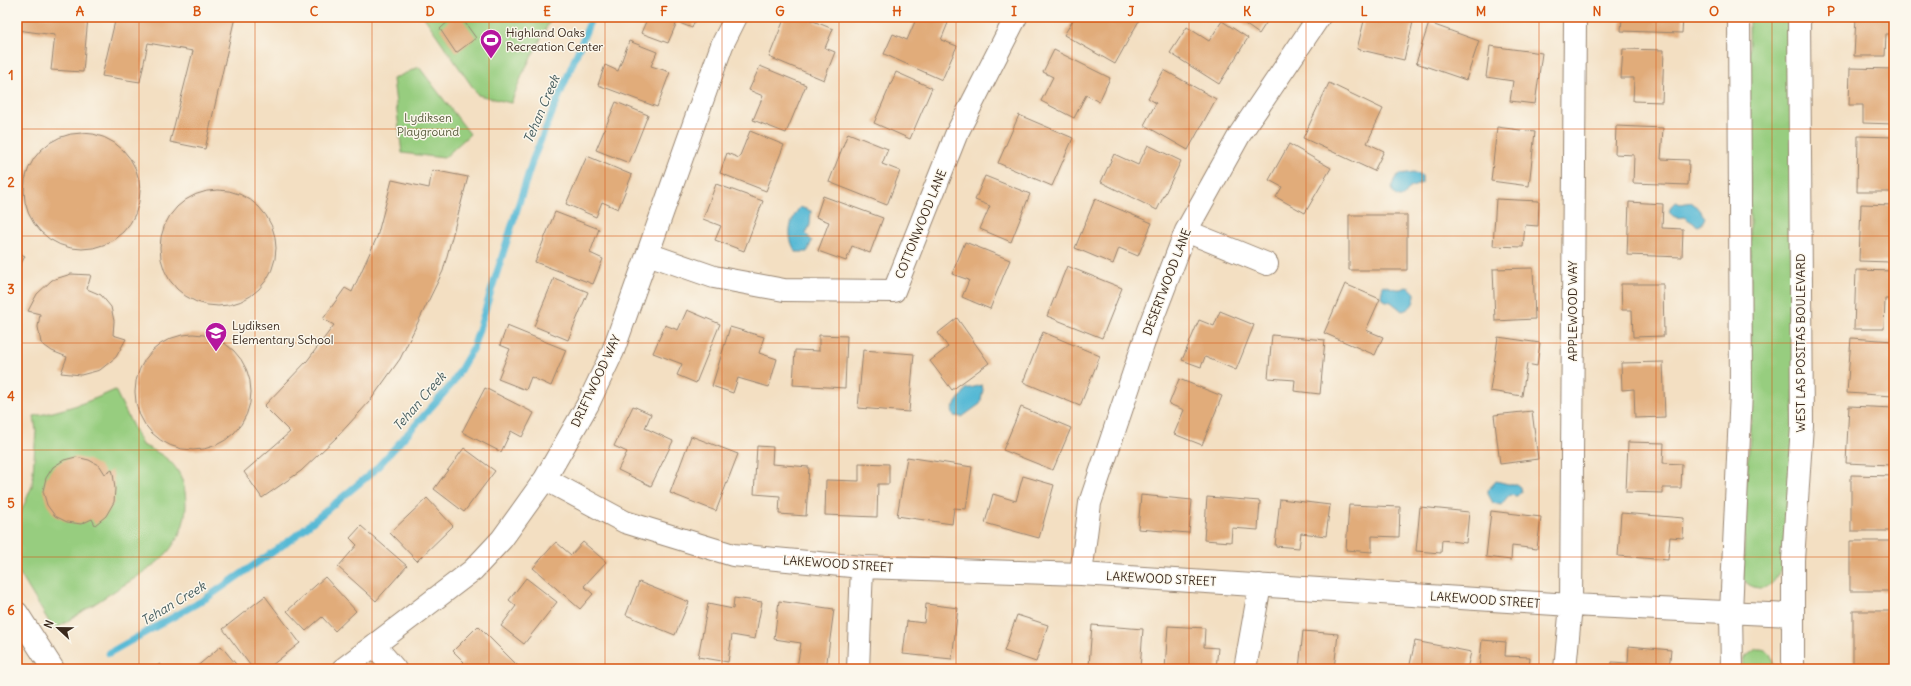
<svg xmlns="http://www.w3.org/2000/svg" width="1911" height="686" viewBox="0 0 1911 686" font-family="Delius,sans-serif">
<rect width="100%" height="100%" fill="#fbf7ec"/>
<filter id="ink" filterUnits="userSpaceOnUse"><feTurbulence type="fractalNoise" baseFrequency=".025" numOctaves="2"/><feDisplacementMap in="SourceGraphic" scale="8" xChannelSelector="R" yChannelSelector="G"/><feConvolveMatrix kernelMatrix="1 2 1 2 8 2 1 2 1" color-interpolation-filters="sRGB"/></filter>
<filter id="wash" filterUnits="userSpaceOnUse"><feTurbulence type="fractalNoise" baseFrequency=".012" numOctaves="4" result="noise"/><feDisplacementMap in="SourceGraphic" scale="16" xChannelSelector="R" yChannelSelector="G"/><feGaussianBlur stdDeviation="0.9" result="paint"/><feColorMatrix in="noise" values="0 0 0 0 0 0 0 0 0 0 0 0 0 0 0 0 0 1.4 0 .05"/><feComposite in="paint" operator="in"/></filter>
<g filter="url(#wash)">
<rect width="100%" height="100%" fill="#f3dfc2"/>
<path fill="#97cd7f" stroke="#697c4e" d="M 424,17 L 552,17 L 523,73 L 511,103 L 478,95 Z
M 1749,17 L 1792,17 L 1794,435 L 1783,564 C 1781,570 1778,576 1774,581 C 1766,592 1750,589 1743,579 L 1746,485 L 1751,423 Z
M 419,67 L 470,134 L 444,158 L 402,153 L 393,79 Z
M 115,390 L 142,445 C 166,455 181,466 185,492 C 188,509 184,528 175,542 C 163,563 136,577 116,590 C 96,603 75,616 54,630 L 17,569 L 17,521 L 32,486 L 36,431 L 34,416 C 62,411 89,402 115,390 Z
M 1756,649 C 1770,648 1773,656 1773,669 L 1741,669 L 1744,658 Z"/>
<path fill="#57b9d5" stroke="#49727a" d="M 1414,172 L 1422,176 L 1422,183 L 1410,188 L 1403,197 C 1388,199 1390,177 1401,174 C 1405,173 1410,173 1414,172 Z
M 1675,202 L 1681,204 L 1691,202 C 1697,206 1700,212 1705,217 L 1702,224 L 1698,226 L 1684,217 C 1677,218 1674,218 1669,212 L 1671,206 Z
M 800,207 L 811,211 L 810,225 L 806,234 L 812,241 L 807,252 L 796,252 C 786,237 789,221 800,207 Z
M 1383,285 C 1391,287 1398,292 1406,287 L 1410,288 L 1415,293 C 1415,302 1412,309 1402,311 L 1391,302 L 1383,300 L 1381,296 Z
M 982,385 L 983,390 L 980,404 L 962,417 L 954,416 L 952,410 C 955,402 962,396 966,389 Z
M 1496,481 L 1508,484 L 1516,484 L 1520,487 L 1521,492 L 1517,496 L 1509,495 L 1501,505 L 1493,503 L 1488,494 L 1488,490 Z"/>
<g fill="none" stroke-linecap="round" stroke-linejoin="round">
<path stroke="#57b9d5" stroke-width="7" d="M 109,653 L 205,599 L 293,538 L 374,471 L 452,384 L 473,348 L 533,159 L 592,17"/>
</g>
<g id="blocks">
<path fill="#e1ac7a" d="M 17,17 L 88,17 L 83,72 L 51,70 L 55,35 L 17,30 Z
M 116,17 L 235,17 L 205,149 L 170,142 L 193,51 L 148,43 L 140,82 L 102,76 Z
M 453,17 L 461,17 L 476,38 L 456,53 L 440,29 Z
M 648,17 L 696,17 L 692,28 L 677,22 L 668,43 L 641,33 Z
M 785,17 L 803,17 L 833,29 L 825,48 L 835,52 L 824,80 L 769,57 Z
M 917,17 L 935,17 L 948,23 L 941,40 L 957,46 L 942,80 L 884,54 L 893,34 L 907,40 Z
M 1075,17 L 1141,17 L 1115,64 L 1064,35 Z
M 1235,17 L 1270,17 L 1259,34 Z
M 1365,17 L 1391,17 L 1413,22 L 1404,60 L 1357,49 Z
M 1622,17 L 1683,17 L 1682,33 L 1621,31 Z
M 1856,17 L 1894,17 L 1894,34 L 1886,34 L 1885,56 L 1854,56 Z
M 1222,21 L 1248,38 L 1219,84 L 1170,53 L 1187,27 L 1209,41 Z
M 1429,23 L 1479,41 L 1466,80 L 1416,63 Z
M 629,41 L 657,52 L 651,66 L 670,72 L 657,107 L 598,85 L 605,65 L 618,71 Z
M 1490,46 L 1542,53 L 1535,104 L 1510,101 L 1513,81 L 1486,77 Z
M 1623,49 L 1664,50 L 1662,102 L 1633,101 L 1634,78 L 1621,78 Z
M 1054,50 L 1110,78 L 1099,102 L 1086,95 L 1074,118 L 1041,101 L 1053,77 L 1043,72 Z
M 760,66 L 806,85 L 786,133 L 753,120 L 763,96 L 749,90 Z
M 1850,68 L 1894,69 L 1894,124 L 1863,123 L 1863,105 L 1849,105 Z
M 1164,70 L 1216,99 L 1188,150 L 1144,125 L 1156,103 L 1148,98 Z
M 896,72 L 932,88 L 910,139 L 874,123 Z
M 1329,83 L 1383,109 L 1367,143 L 1384,151 L 1374,171 L 1303,138 Z
M 616,102 L 648,115 L 629,163 L 596,150 Z
M 1019,115 L 1073,138 L 1052,186 L 998,163 Z
M 1616,126 L 1663,128 L 1661,159 L 1689,160 L 1688,185 L 1633,183 L 1634,155 L 1615,154 Z
M 1497,127 L 1535,132 L 1529,186 L 1491,181 Z
M 750,131 L 784,145 L 766,191 L 720,173 L 727,153 L 739,158 Z
M24 191a58 58 0 1 1 116 0a58 58 0 1 1-116 0Z
M 848,133 L 888,149 L 882,164 L 900,171 L 887,205 L 829,182 Z
M 1858,136 L 1894,137 L 1894,192 L 1857,192 Z
M 1289,144 L 1331,168 L 1305,213 L 1276,197 L 1282,187 L 1269,180 Z
M 1148,145 L 1181,161 L 1157,210 L 1101,182 L 1114,154 L 1138,165 Z
M 587,156 L 632,175 L 618,209 L 602,202 L 596,217 L 566,204 Z
M 432,170 L 468,177 L 443,271 L 400,359 L 370,401 L 337,437 L 301,471 L 262,498 L 244,472 L 290,432 L 264,406 L 307,361 L 334,325 L 323,319 L 345,288 L 352,292 L 377,237 L 392,180 L 429,188 Z
M 985,176 L 1030,194 L 1011,242 L 980,229 L 990,206 L 975,200 Z
M 716,184 L 763,201 L 744,251 L 715,240 L 721,226 L 703,219 Z
M160 248a58 58 0 1 1 116 0a58 58 0 1 1-116 0Z
M 823,196 L 883,218 L 870,253 L 852,246 L 846,261 L 818,251 L 829,222 L 816,217 Z
M 1095,199 L 1152,223 L 1138,256 L 1119,248 L 1113,264 L 1075,248 Z
M 1496,199 L 1539,201 L 1538,226 L 1525,225 L 1523,247 L 1493,246 Z
M 1629,202 L 1663,204 L 1662,228 L 1683,229 L 1682,257 L 1627,255 Z
M 1861,204 L 1894,205 L 1894,239 L 1891,239 L 1890,262 L 1859,261 Z
M 555,212 L 599,229 L 590,253 L 603,259 L 593,284 L 535,262 Z
M 1349,215 L 1407,215 L 1407,270 L 1349,270 Z
M 965,242 L 1010,260 L 990,309 L 962,297 L 969,280 L 952,274 Z
M 17,252 L 25,256 L 17,272 Z
M 1067,266 L 1122,288 L 1102,338 L 1047,316 Z
M 1533,268 L 1535,319 L 1495,321 L 1493,269 Z
M 1856,270 L 1894,271 L 1894,299 L 1885,299 L 1884,329 L 1854,329 Z
M 71,274 L 91,275 L 87,289 L 101,295 L 111,307 L 114,321 L 113,335 L 126,339 L 116,357 L 100,370 L 81,375 L 61,373 L 67,357 L 52,351 L 41,343 L 38,327 L 40,314 L 28,311 L 37,294 L 52,280 Z
M 554,278 L 588,292 L 568,340 L 534,326 Z
M 1345,284 L 1380,299 L 1366,330 L 1383,337 L 1375,355 L 1324,333 Z
M 1621,284 L 1663,284 L 1664,336 L 1633,337 L 1632,310 L 1622,310 Z
M 687,310 L 720,324 L 696,383 L 677,375 L 682,364 L 653,353 L 665,325 L 678,330 Z
M 1220,311 L 1254,325 L 1236,370 L 1205,357 L 1201,367 L 1182,360 L 1199,320 L 1214,326 Z
M 957,318 L 989,363 L 952,390 L 930,361 L 948,347 L 938,333 Z
M 507,326 L 566,350 L 551,386 L 531,377 L 526,390 L 498,379 L 510,349 L 500,345 Z
M 730,327 L 764,337 L 759,353 L 777,359 L 769,387 L 738,378 L 733,393 L 712,386 Z
M 1043,332 L 1100,356 L 1080,406 L 1023,382 Z
M135 392a58 58 0 1 1 116 0a58 58 0 1 1-116 0Z
M 819,335 L 847,336 L 845,388 L 793,385 L 795,350 L 819,351 Z
M 1272,335 L 1325,340 L 1320,394 L 1294,391 L 1295,380 L 1268,378 Z
M 1498,337 L 1540,343 L 1537,366 L 1527,364 L 1522,396 L 1490,391 Z
M 1851,338 L 1894,341 L 1893,396 L 1847,393 Z
M 863,350 L 914,354 L 909,412 L 858,408 Z
M 1663,362 L 1665,417 L 1635,418 L 1634,389 L 1622,390 L 1621,363 Z
M 1179,379 L 1222,396 L 1202,445 L 1174,434 L 1184,410 L 1169,404 Z
M 485,388 L 534,413 L 522,437 L 511,431 L 501,452 L 462,432 Z
M 633,406 L 651,414 L 645,428 L 673,441 L 651,486 L 618,470 L 627,452 L 614,446 Z
M 1849,406 L 1894,408 L 1891,465 L 1846,463 Z
M 1021,407 L 1071,428 L 1053,470 L 1003,450 Z
M 1532,411 L 1538,459 L 1500,464 L 1494,415 Z
M 691,436 L 738,454 L 716,511 L 670,493 Z
M 1628,442 L 1664,443 L 1663,463 L 1682,464 L 1681,488 L 1663,488 L 1663,493 L 1626,492 Z
M 757,446 L 773,447 L 772,464 L 809,467 L 806,516 L 779,514 L 780,496 L 754,494 Z
M 464,448 L 495,471 L 464,512 L 434,489 Z
M 76,457 L 89,460 L 100,466 L 105,474 L 112,470 L 113,473 L 115,489 L 114,502 L 106,516 L 95,525 L 92,519 L 81,524 L 67,522 L 55,516 L 47,505 L 43,491 L 46,478 L 53,467 L 64,460 Z
M 907,457 L 972,467 L 966,509 L 954,508 L 952,524 L 897,516 Z
M 859,463 L 889,464 L 889,484 L 878,484 L 877,517 L 825,515 L 826,480 L 859,481 Z
M 1851,475 L 1894,476 L 1894,531 L 1851,531 Z
M 1023,476 L 1054,485 L 1039,538 L 985,523 L 993,494 L 1016,501 Z
M 1141,495 L 1192,500 L 1189,533 L 1138,529 Z
M 1207,497 L 1260,501 L 1258,530 L 1232,528 L 1231,542 L 1204,540 Z
M 427,498 L 453,526 L 417,561 L 390,533 Z
M 1280,499 L 1330,505 L 1326,536 L 1301,533 L 1299,548 L 1275,546 Z
M 1349,505 L 1400,507 L 1399,537 L 1372,536 L 1372,552 L 1346,550 Z
M 1420,507 L 1469,512 L 1466,543 L 1442,540 L 1441,553 L 1416,551 Z
M 1491,511 L 1541,517 L 1537,549 L 1512,546 L 1511,560 L 1486,557 Z
M 1621,513 L 1684,518 L 1683,538 L 1670,537 L 1668,560 L 1618,556 Z
M 361,526 L 407,566 L 376,601 L 338,567 L 357,545 L 350,538 Z
M 1850,541 L 1894,541 L 1894,591 L 1850,591 Z
M 556,542 L 571,555 L 583,542 L 606,562 L 584,586 L 593,594 L 580,609 L 533,568 Z
M 325,577 L 356,611 L 335,631 L 322,617 L 306,631 L 287,611 Z
M 526,578 L 557,602 L 524,644 L 501,626 L 516,606 L 509,600 Z
M 639,582 L 689,602 L 675,635 L 626,615 Z
M 265,596 L 300,643 L 267,669 L 253,669 L 223,629 Z
M 734,598 L 762,602 L 755,639 L 732,635 L 728,662 L 698,657 L 708,604 L 733,609 Z
M 779,601 L 834,609 L 826,669 L 797,667 L 801,643 L 774,639 Z
M 926,604 L 958,608 L 952,659 L 903,654 L 907,621 L 924,623 Z
M 1853,611 L 1894,611 L 1894,666 L 1853,666 Z
M 1017,615 L 1048,625 L 1036,662 L 1004,651 Z
M 1092,625 L 1143,629 L 1140,669 L 1089,666 Z
M 478,626 L 519,667 L 518,669 L 458,669 L 464,662 L 453,651 Z
M 1168,626 L 1205,628 L 1204,647 L 1218,648 L 1216,669 L 1165,669 Z
M 1303,631 L 1338,634 L 1334,669 L 1299,669 Z
M 1482,640 L 1506,642 L 1505,656 L 1530,657 L 1529,669 L 1479,669 Z
M 1415,641 L 1471,652 L 1467,669 L 1409,669 Z
M 221,646 L 240,669 L 194,669 Z
M 1629,646 L 1671,650 L 1669,669 L 1611,669 L 1612,662 L 1628,663 Z
M 160,664 L 164,669 L 153,669 Z"/>
</g>
</g>
<g filter="url(#ink)">
<use href="#blocks" fill-opacity="0" stroke="#978470" stroke-width="1"/>
<g fill="none" stroke-linecap="round" stroke-linejoin="round">
<g stroke="#978470" stroke-width="24">
<path id="street" d="M 1186,231 L 1267,264
M 648,254 L 714,277 L 784,290 L 894,291 L 956,135 L 1016,17
M 545,479 L 625,522 L 733,555 L 862,567 L 1081,574 L 1571,605 L 1793,615
M 1081,574 L 1090,503 L 1148,330 L 1186,231 L 1240,134 L 1319,17
M 17,613 L 53,669
M 375,646 L 395,669
M 343,669 L 473,570 L 502,539 L 545,479 L 588,404 L 613,351 L 722,45 L 736,17
M 858,669 L 862,567
M 1245,669 L 1260,585
M 1565,669 L 1571,605 L 1575,17"/>
</g>
<g stroke="#978470" stroke-width="24">
<path id="secondary" d="M 1732,669 L 1731,612 L 1741,392 L 1739,17
M 1793,669 L 1793,560 L 1802,425 L 1799,17"/>
</g>
<use href="#street" stroke="#fff" stroke-width="22"/>
<use href="#secondary" stroke="#fff" stroke-width="22"/>
</g>
</g>
<path fill="none" stroke="#d7540e" stroke-width="1" stroke-opacity="0.55" d="M 139,17 L 139,669M 255,17 L 255,669M 372,17 L 372,669M 489,17 L 489,669M 605,17 L 605,669M 722,17 L 722,669M 839,17 L 839,669M 956,17 L 956,669M 1072,17 L 1072,669M 1189,17 L 1189,669M 1306,17 L 1306,669M 1422,17 L 1422,669M 1539,17 L 1539,669M 1656,17 L 1656,669M 1772,17 L 1772,669M 17,129 L 1894,129M 17,236 L 1894,236M 17,343 L 1894,343M 17,450 L 1894,450M 17,557 L 1894,557"/>
<defs>
<g id="stadium-pin" transform="scale(1.15)"><path d="M0 17L-7.5 6A9.5 9.5 0 1 1 7.5 6Z" fill="#b5179e" stroke="#fbf7ec"/><path d="M0-5a6.5 5 0 1 0 0 10a6.5 5 0 1 0 0-10ZM-3.5-1.8h7v3.6h-7Z" fill="#fff"/></g>
<g id="school-pin" transform="scale(1.15)"><path d="M0 17L-7.5 6A9.5 9.5 0 1 1 7.5 6Z" fill="#b5179e" stroke="#fbf7ec"/><path d="M0-5L7-2L0 1L-7-2ZM-4 1L0 2.5L4 1V4Q0 6-4 4Z" fill="#fff"/></g>
</defs>
<g fill-rule="evenodd">
<use href="#stadium-pin" x="491" y="40"/>
<use href="#school-pin" x="216" y="333"/>
</g>
<g text-anchor="middle" stroke-width="3" stroke-linejoin="round" paint-order="stroke">
<g font-size="12" fill="#3b2a1e" stroke="#fbf7ec" text-anchor="start">
<text x="506" y="37">Highland Oaks<tspan x="506" dy="14">Recreation Center</tspan></text>
<text x="232" y="330">Lydiksen<tspan x="232" dy="14">Elementary School</tspan></text>
</g>
<g font-size="12" fill="#575b3b" stroke="#fbf7ec">
<text x="428" y="122">Lydiksen<tspan x="428" dy="14">Playground</tspan></text>
</g>
<g font-size="12" fill="#3b2a1e" stroke="#fbf7ec">
<text transform="translate(921 224) rotate(-68)" y="4">COTTONWOOD LANE</text>
<text transform="translate(1167 282) rotate(-69)" y="4">DESERTWOOD LANE</text>
<text transform="translate(1573 311) rotate(-90)" y="4">APPLEWOOD WAY</text>
<text transform="translate(1801 343) rotate(-90)" y="4">WEST LAS POSITAS BOULEVARD</text>
<text transform="translate(596 381) rotate(-65)" y="4">DRIFTWOOD WAY</text>
<text transform="translate(838 564) rotate(4)" y="4">LAKEWOOD STREET</text>
<text transform="translate(1161 579) rotate(3)" y="4">LAKEWOOD STREET</text>
<text transform="translate(1485 600) rotate(4)" y="4">LAKEWOOD STREET</text>
</g>
<g font-size="13" font-style="italic" fill="#455c5e" stroke="#fbf7ec">
<text transform="translate(541 109) rotate(-67)" y="5">Tehan Creek</text>
<text transform="translate(419 401) rotate(-49)" y="5">Tehan Creek</text>
<text transform="translate(173 603) rotate(-31)" y="5">Tehan Creek</text>
</g>
</g>
<rect width="1911" height="686" fill="none" stroke="#fbf7ec" stroke-width="44"/>
<g transform="translate(58 628) rotate(292)" stroke="#fbf7ec" stroke-width="3" paint-order="stroke">
<path d="M0-3L7 15L0 10L-7 15Z" fill="#3b2a1e"/>
<text y="-6" font-size="11" font-weight="bold" text-anchor="middle" fill="#3b2a1e">N</text>
</g>
<rect x="22" y="22" width="1867" height="642" fill="none" stroke="#d7540e" stroke-width="1.5"/>
<g font-size="13" text-anchor="middle" font-weight="bold" fill="#d7540e">
<text x="80" y="16">A</text>
<text x="197" y="16">B</text>
<text x="314" y="16">C</text>
<text x="430" y="16">D</text>
<text x="547" y="16">E</text>
<text x="664" y="16">F</text>
<text x="780" y="16">G</text>
<text x="897" y="16">H</text>
<text x="1014" y="16">I</text>
<text x="1131" y="16">J</text>
<text x="1247" y="16">K</text>
<text x="1364" y="16">L</text>
<text x="1481" y="16">M</text>
<text x="1597" y="16">N</text>
<text x="1714" y="16">O</text>
<text x="1831" y="16">P</text>
<text x="11" y="80">1</text>
<text x="11" y="187">2</text>
<text x="11" y="294">3</text>
<text x="11" y="401">4</text>
<text x="11" y="508">5</text>
<text x="11" y="615">6</text>
</g>
</svg>
